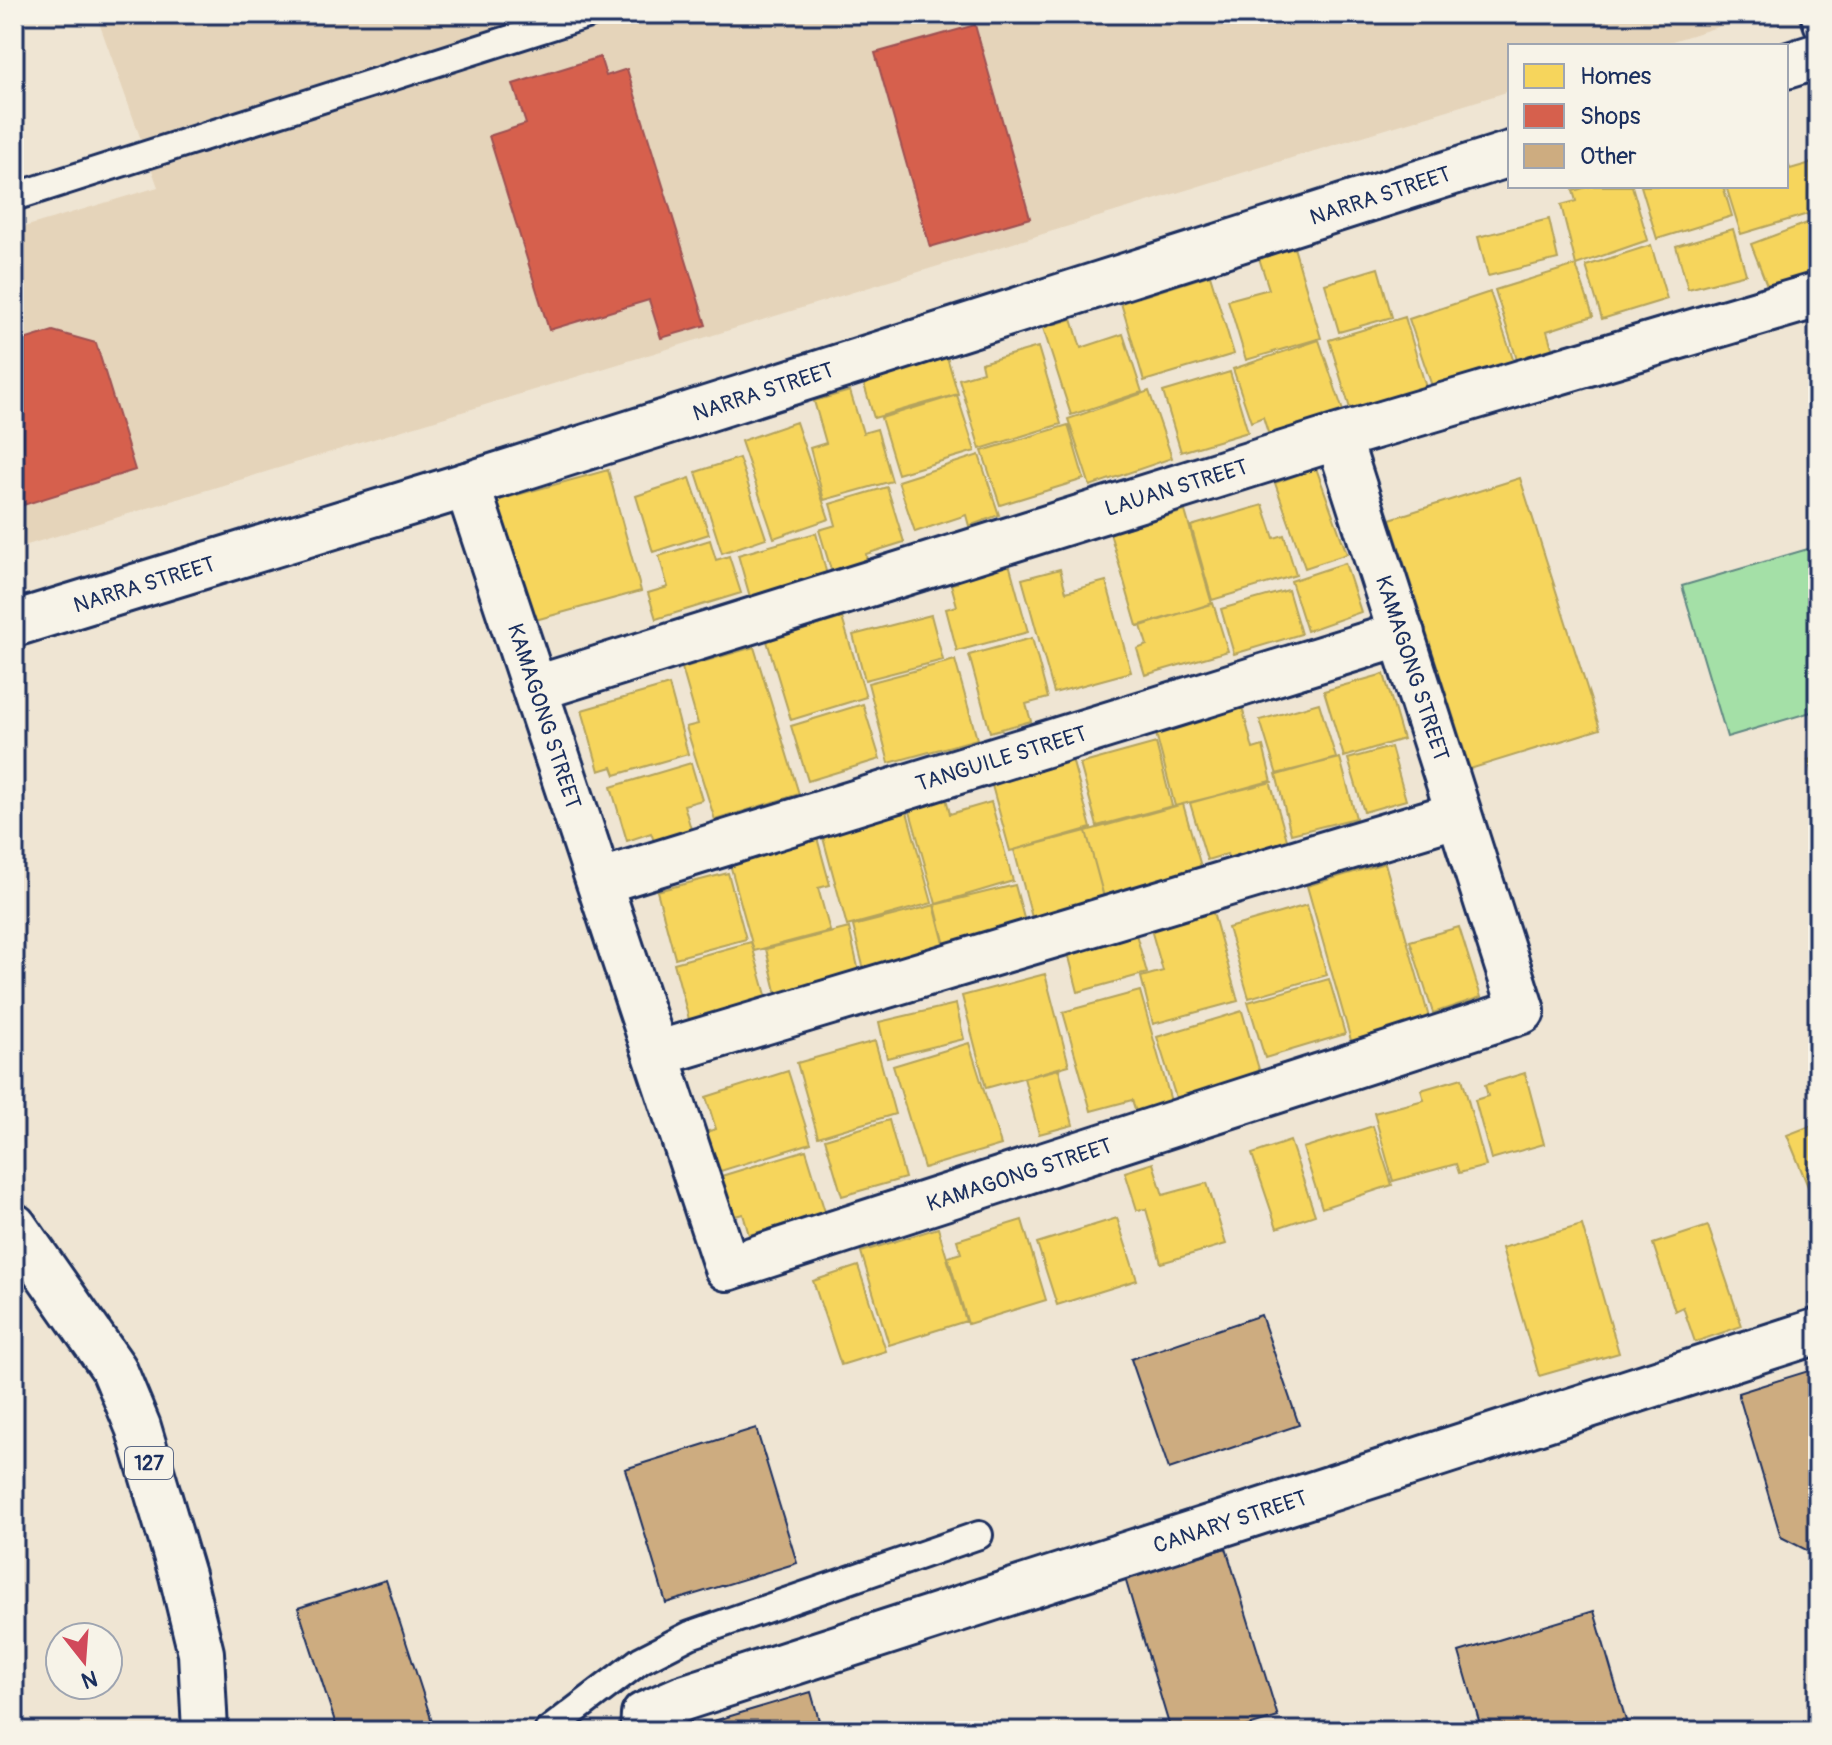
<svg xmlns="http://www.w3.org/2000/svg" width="1832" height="1745" viewBox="0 0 1832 1745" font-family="Pangolin,sans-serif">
<rect width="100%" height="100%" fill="#efe5d3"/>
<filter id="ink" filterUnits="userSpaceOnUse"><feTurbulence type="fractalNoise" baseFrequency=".0125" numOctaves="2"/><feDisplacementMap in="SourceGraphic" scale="16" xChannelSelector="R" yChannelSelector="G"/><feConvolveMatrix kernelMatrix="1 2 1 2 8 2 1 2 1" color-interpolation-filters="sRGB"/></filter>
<g filter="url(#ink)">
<path fill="#e5d4ba" d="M 96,14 L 1760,14 L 1656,46 L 1510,46 L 1510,91 L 14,549 L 14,230 L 158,187 Z"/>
<path fill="#a4e0a7" stroke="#608882" stroke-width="2" d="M 1818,546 L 1818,710 L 1727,737 L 1682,586 Z"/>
<path fill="#f6d55c" stroke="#b4a35d" stroke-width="2" d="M 1786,156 L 1790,169 L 1811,163 L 1818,185 L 1818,211 L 1741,234 L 1726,186 L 1786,186 Z
M 1591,186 L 1632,186 L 1648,240 L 1576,265 L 1561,205 L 1576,201 L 1573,191 Z
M 1641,186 L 1723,186 L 1732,216 L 1657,239 Z
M 1549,219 L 1558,259 L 1488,276 L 1478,237 Z
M 1818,219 L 1818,275 L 1770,293 L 1751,244 Z
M 1733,229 L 1746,274 L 1688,289 L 1676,246 Z
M 1293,244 L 1321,338 L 1246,360 L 1228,300 L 1269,289 L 1258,255 Z
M 1651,245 L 1667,299 L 1602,319 L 1586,266 Z
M 1576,265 L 1593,316 L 1547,331 L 1553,351 L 1518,363 L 1495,290 Z
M 1378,268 L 1392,317 L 1339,332 L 1325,284 Z
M 1210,275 L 1234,354 L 1144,381 L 1121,303 Z
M 1490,292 L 1514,362 L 1433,389 L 1409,319 Z
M 1405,317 L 1427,391 L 1352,415 L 1329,340 Z
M 1072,319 L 1081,348 L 1123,334 L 1142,392 L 1071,415 L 1043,328 Z
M 1319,340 L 1344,414 L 1270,439 L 1263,417 L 1251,422 L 1233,369 Z
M 1038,347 L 1061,424 L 980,449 L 959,379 L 983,372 L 981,363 Z
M 947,357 L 958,394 L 874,418 L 863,381 Z
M 1230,372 L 1248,432 L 1181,452 L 1163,392 Z
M 850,391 L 863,433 L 877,429 L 892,481 L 824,500 L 810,448 L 826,443 L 814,401 Z
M 1149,391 L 1172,458 L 1090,486 L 1068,419 Z
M 957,395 L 975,451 L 898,474 L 881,418 Z
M 796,422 L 829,519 L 774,538 L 741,441 Z
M 1068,425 L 1084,479 L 1000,505 L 982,451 Z
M 979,455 L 999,515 L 969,526 L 966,515 L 915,532 L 898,481 Z
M 739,458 L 766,538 L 722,553 L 696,472 Z
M 1316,468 L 1347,554 L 1305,568 L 1275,483 Z
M 608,470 L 641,591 L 521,624 L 488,503 Z
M 690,478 L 709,534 L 653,552 L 636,496 Z
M 1520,478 L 1600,729 L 1470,769 L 1390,519 Z
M 887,487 L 904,542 L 866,554 L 867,562 L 832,573 L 819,530 L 836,525 L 830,504 Z
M 1263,505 L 1274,538 L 1284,535 L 1296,575 L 1212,600 L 1191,526 Z
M 1185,511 L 1212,604 L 1137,626 L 1110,533 Z
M 816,533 L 827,575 L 750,597 L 738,555 Z
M 710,540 L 716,560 L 729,556 L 741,593 L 656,619 L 648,593 L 668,587 L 659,556 Z
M 1007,556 L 1028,632 L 957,651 L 946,609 L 957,606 L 951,584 L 957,583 L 953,571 Z
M 1345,563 L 1361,612 L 1307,631 L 1291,581 Z
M 1060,569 L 1066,592 L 1106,581 L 1131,672 L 1054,693 L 1022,579 Z
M 1288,590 L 1301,634 L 1234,654 L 1221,609 Z
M 1213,603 L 1228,651 L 1145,675 L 1137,649 L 1147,645 L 1141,626 Z
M 931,615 L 943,660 L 865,680 L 853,635 Z
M 842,618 L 866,697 L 791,720 L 767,641 Z
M 1032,638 L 1048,698 L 1026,704 L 1031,721 L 990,732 L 969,655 Z
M 754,647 L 799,794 L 715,820 L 686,727 L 698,724 L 682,668 Z
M 955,660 L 977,739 L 889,763 L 868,683 Z
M 1384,674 L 1403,739 L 1344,757 L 1324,691 Z
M 669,685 L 688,754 L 615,775 L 612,767 L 599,771 L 582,710 Z
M 1241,703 L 1253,749 L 1263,746 L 1272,782 L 1175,806 L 1154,726 Z
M 1319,703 L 1336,758 L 1277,775 L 1260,720 Z
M 863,704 L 880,759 L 808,781 L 791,726 Z
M 1156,743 L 1172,806 L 1097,826 L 1080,764 Z
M 1391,747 L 1406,800 L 1364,812 L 1348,759 Z
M 1818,757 L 1818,793 L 1808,760 Z
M 1340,758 L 1356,818 L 1291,834 L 1276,774 Z
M 1072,759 L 1091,828 L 1010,851 L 991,782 Z
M 691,763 L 702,800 L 684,805 L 691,829 L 654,841 L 651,833 L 627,841 L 611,787 Z
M 1270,781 L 1290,850 L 1231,866 L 1227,854 L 1207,860 L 1190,803 Z
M 946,798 L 950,814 L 991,802 L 1013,881 L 936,904 L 909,808 Z
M 1183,804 L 1202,870 L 1104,897 L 1086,831 Z
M 907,812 L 932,903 L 847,926 L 822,834 Z
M 1086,831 L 1106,905 L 1034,925 L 1014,850 Z
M 816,834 L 830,885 L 818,888 L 830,931 L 754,951 L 728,857 Z
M 1385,863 L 1430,1021 L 1352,1044 L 1307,886 Z
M 728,873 L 746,939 L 675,958 L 657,891 Z
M 1015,885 L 1025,922 L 962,938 L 965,946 L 946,951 L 934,905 Z
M 935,905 L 948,957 L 866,978 L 853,926 Z
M 1307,905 L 1327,975 L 1249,998 L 1228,928 Z
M 1212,909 L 1238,1001 L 1153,1024 L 1141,977 L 1163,971 L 1150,926 Z
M 1459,927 L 1481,997 L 1433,1013 L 1410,941 Z
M 849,928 L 862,985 L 779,1004 L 766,949 Z
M 1136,934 L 1147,973 L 1078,992 L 1068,953 Z
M 751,942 L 768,1002 L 690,1023 L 674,963 Z
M 1045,974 L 1069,1065 L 986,1088 L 962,996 Z
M 1329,979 L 1345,1034 L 1265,1058 L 1248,1002 Z
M 1140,991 L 1172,1105 L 1137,1115 L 1132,1100 L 1091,1111 L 1063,1012 Z
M 956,1004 L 964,1039 L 887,1058 L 879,1022 Z
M 1242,1011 L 1261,1076 L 1177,1101 L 1157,1037 Z
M 875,1041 L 895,1114 L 818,1137 L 797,1063 Z
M 969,1043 L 1001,1145 L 924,1168 L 893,1066 Z
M 1059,1069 L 1073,1125 L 1039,1134 L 1024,1078 Z
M 788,1071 L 811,1143 L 714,1173 L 702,1133 L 716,1129 L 706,1097 Z
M 1525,1073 L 1544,1144 L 1491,1159 L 1475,1100 L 1488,1096 L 1485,1085 Z
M 1462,1078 L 1486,1166 L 1459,1173 L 1456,1164 L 1393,1181 L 1374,1113 L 1424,1100 L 1421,1090 Z
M 889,1120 L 905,1178 L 842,1196 L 825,1139 Z
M 1818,1123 L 1818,1211 L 1787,1135 Z
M 1373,1126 L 1392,1185 L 1322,1208 L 1303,1148 Z
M 1290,1141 L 1315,1215 L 1277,1228 L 1252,1154 Z
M 806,1150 L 825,1212 L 749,1235 L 743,1214 L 727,1218 L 715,1178 Z
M 1153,1163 L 1163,1195 L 1207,1183 L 1226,1244 L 1161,1263 L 1146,1209 L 1137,1210 L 1125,1172 Z
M 1117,1218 L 1137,1280 L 1057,1305 L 1037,1243 Z
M 1022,1220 L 1046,1300 L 968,1324 L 948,1257 L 961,1253 L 957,1240 Z
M 1582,1225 L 1619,1353 L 1539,1376 L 1502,1248 Z
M 1708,1226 L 1742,1326 L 1695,1342 L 1683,1307 L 1675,1311 L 1653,1244 Z
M 938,1228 L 966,1321 L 889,1345 L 861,1252 Z
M 858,1266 L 886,1351 L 841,1365 L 813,1281 Z"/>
<path fill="#d6604d" stroke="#9e5152" stroke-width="2" d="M 975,25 L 1030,218 L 930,247 L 875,53 Z
M 600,57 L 606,76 L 627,69 L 706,325 L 661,338 L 649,300 L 549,330 L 489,136 L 526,124 L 513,84 Z
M 53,331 L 96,343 L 135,470 L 14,508 L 14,343 Z"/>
<path fill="#cdac80" stroke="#1b2f5e" stroke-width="2" d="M 1261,1315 L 1299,1425 L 1169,1469 L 1131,1359 Z
M 1818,1368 L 1818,1554 L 1816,1555 L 1781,1537 L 1738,1393 Z
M 756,1428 L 797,1563 L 666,1603 L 625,1469 Z
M 1226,1548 L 1278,1717 L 1232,1731 L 1171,1731 L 1125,1578 Z
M 386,1580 L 435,1731 L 338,1731 L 298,1608 Z
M 1594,1611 L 1629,1731 L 1482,1731 L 1459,1652 Z
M 811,1692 L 822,1731 L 698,1731 L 697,1726 Z"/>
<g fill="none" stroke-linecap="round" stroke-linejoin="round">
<g stroke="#1b2f5e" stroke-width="32">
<path id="service" d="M 1814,14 L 1818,26
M 14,197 L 589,14
M 548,1731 L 641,1660 L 690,1635 L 979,1535"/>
</g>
<g stroke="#1b2f5e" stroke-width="50">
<path id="minor" d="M 467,485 L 727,1268 L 1522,1011 L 1338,437
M 537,688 L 1338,437 L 1818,295
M 599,882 L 1402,634
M 656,1054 L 1459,814
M 643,1731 L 644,1715 L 683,1698 L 1818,1331"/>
</g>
<g stroke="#1b2f5e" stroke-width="50">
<path id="tertiary" d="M 1786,66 L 1818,56
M 14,624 L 467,485 L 1510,154"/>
</g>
<g stroke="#1b2f5e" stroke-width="50">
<path id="primary" d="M 14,1226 L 114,1369 L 138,1427 L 182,1575 L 201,1653 L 205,1731"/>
</g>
<use href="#service" stroke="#f7f3e8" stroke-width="26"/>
<use href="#minor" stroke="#f7f3e8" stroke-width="44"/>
<use href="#tertiary" stroke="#f7f3e8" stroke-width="44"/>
<use href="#primary" stroke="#f7f3e8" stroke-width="44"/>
</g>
</g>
<g text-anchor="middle" stroke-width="8" stroke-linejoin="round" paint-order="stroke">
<rect fill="#f7f3e8" stroke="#5d6a87" stroke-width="2" x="125" y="1447" width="48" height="32" rx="6"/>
<g font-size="20" font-weight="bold" fill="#1b2f5e">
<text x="149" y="1470">127</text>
</g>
<g font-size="22" fill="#1b2f5e" stroke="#f7f3e8">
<text transform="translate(1380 195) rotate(-18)" y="8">NARRA STREET</text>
<text transform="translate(763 391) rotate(-18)" y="8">NARRA STREET</text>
<text transform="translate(1176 487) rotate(-17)" y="8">LAUAN STREET</text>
<text transform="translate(144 584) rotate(-17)" y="8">NARRA STREET</text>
<text transform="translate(1413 668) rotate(72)" y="8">KAMAGONG STREET</text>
<text transform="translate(545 716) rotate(72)" y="8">KAMAGONG STREET</text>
<text transform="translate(1001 758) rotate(-17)" y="8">TANGUILE STREET</text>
<text transform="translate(1019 1174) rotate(-18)" y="8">KAMAGONG STREET</text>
<text transform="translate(1230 1521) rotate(-18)" y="8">CANARY STREET</text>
</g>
</g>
<rect width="1832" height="1745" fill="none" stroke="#f7f3e8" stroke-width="48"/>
<rect x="24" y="24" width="1784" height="1697" fill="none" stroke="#1b2f5e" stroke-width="3" filter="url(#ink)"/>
<rect x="1508" y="44" width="280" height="144" fill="#f7f3e8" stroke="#9fa5b1" stroke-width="2"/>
<rect x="1524" y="64" width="40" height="24" fill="#f6d55c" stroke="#9fa5b1" stroke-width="2"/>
<text x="1580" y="84" font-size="24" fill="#1b2f5e">Homes</text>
<rect x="1524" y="104" width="40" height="24" fill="#d6604d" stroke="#9fa5b1" stroke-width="2"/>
<text x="1580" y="124" font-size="24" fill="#1b2f5e">Shops</text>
<rect x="1524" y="144" width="40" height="24" fill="#cdac80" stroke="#9fa5b1" stroke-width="2"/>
<text x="1580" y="164" font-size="24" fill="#1b2f5e">Other</text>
<g transform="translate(84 1661) rotate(163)"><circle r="38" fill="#f7f3e8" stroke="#9fa5b1" stroke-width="2"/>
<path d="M0-6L14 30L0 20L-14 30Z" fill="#d1495b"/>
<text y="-12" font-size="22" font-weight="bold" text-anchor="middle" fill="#1b2f5e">N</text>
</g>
</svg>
